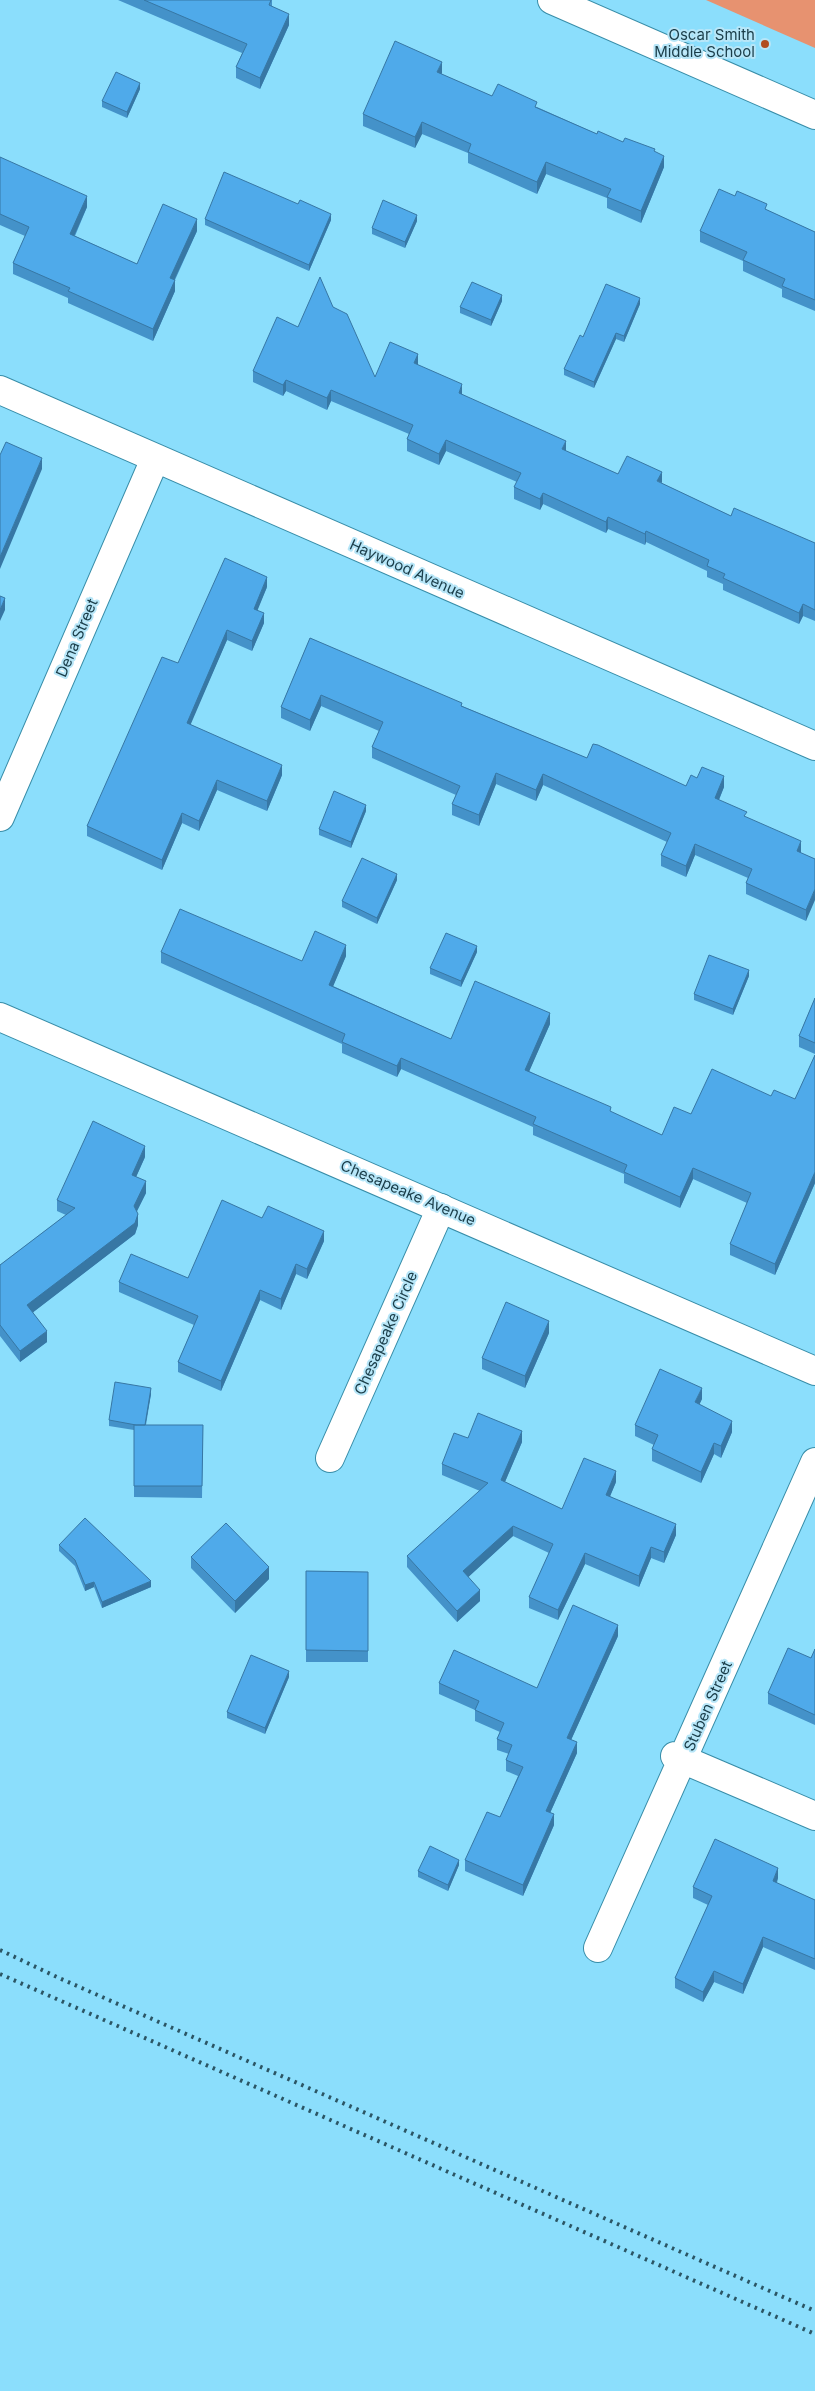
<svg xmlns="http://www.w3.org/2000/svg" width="815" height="2391" viewBox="0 0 815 2391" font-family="Inter,sans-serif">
<rect width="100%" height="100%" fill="#8bdefc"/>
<path fill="#e79270" d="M 706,0 L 815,0 L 815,48 Z"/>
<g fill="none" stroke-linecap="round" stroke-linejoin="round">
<g stroke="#388da8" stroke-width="30">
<path id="minor" d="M 552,0 L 815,115
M 0,390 L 815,746
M 0,817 L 155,459
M 330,1458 L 441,1208
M 675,1756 L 815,1816
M 598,1948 L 815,1462"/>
</g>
<g stroke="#388da8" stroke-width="30">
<path id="tertiary" d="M 0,1017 L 815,1371"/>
</g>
<use href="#minor" stroke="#fff" stroke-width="28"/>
<use href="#tertiary" stroke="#fff" stroke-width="28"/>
<path stroke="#2b5564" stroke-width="4" stroke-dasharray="2.5 5" stroke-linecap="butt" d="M 0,1950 L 59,1978 L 815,2311
M 0,1974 L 815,2334"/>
</g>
<path fill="#4492c9" d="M 118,0 L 272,0 L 272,6 L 289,25 L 260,89 L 236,78 L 236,67 L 242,53 Z
M 442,73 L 441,74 L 492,96 L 537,107 L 597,134 L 655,152 L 664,167 L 641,223 L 607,208 L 607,198 L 546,174 L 537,194 L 468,163 L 468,153 L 422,134 L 415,148 L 363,126 L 363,114 Z
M 140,89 L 127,118 L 102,107 L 102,101 Z
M 0,157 L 87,207 L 75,236 L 137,264 L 197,231 L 175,280 L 175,291 L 153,341 L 68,303 L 68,298 L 13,274 L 13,263 L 25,236 L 0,225 Z
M 735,196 L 767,210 L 815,232 L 815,311 L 782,297 L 782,289 L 743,271 L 743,261 L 700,242 L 700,231 Z
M 205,219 L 331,220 L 309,271 L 205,225 Z
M 417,221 L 405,248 L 372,234 L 372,228 Z
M 502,301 L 491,326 L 460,313 L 460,307 Z
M 640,304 L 624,342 L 616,339 L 594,388 L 564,375 L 564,369 L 583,337 Z
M 333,307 L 375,377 L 418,365 L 462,395 L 566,451 L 618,474 L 661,483 L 731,516 L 815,543 L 815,621 L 803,616 L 799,624 L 723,590 L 723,584 L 707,577 L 707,571 L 646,542 L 645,545 L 608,529 L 606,533 L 543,504 L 540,510 L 514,499 L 514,487 L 517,482 L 446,451 L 439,465 L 407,451 L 407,439 L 409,434 L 331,401 L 327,410 L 286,391 L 283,396 L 253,382 L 253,371 L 298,327 Z
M 267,587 L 257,610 L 264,623 L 252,651 L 227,640 L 190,724 L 282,775 L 267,811 L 217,790 L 199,831 L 182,823 L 162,870 L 87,836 L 87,826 L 178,663 Z
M 310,638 L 462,706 L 587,758 L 686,786 L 697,778 L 724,787 L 719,800 L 801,852 L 801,853 L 815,859 L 806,921 L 746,894 L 746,883 L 748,878 L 695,855 L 686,877 L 661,866 L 661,855 L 667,842 L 543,785 L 536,801 L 496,784 L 479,826 L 452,815 L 452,804 L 456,795 L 372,758 L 372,747 L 379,731 L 321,706 L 310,731 L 281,718 L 281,707 Z
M 366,811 L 351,848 L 319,835 L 319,829 Z
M 397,880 L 377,924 L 342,907 L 342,901 Z
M 161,952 L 302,961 L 346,956 L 333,986 L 451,1039 L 550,1024 L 529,1071 L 611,1112 L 662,1135 L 691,1114 L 771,1096 L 795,1099 L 815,1055 L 815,1183 L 775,1275 L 730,1255 L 730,1244 L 747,1203 L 693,1179 L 680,1208 L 624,1183 L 624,1174 L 533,1135 L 533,1127 L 401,1069 L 397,1077 L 342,1053 L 342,1044 L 161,963 Z
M 477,952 L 461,987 L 430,974 L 430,968 Z
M 749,976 L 733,1015 L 694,1000 L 694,994 Z
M 815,998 L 815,1054 L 799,1047 L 799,1036 Z
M 145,1157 L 136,1177 L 146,1193 L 137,1211 L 138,1225 L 135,1234 L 33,1312 L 47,1342 L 20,1362 L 0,1336 L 0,1265 L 66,1215 L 57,1211 L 57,1200 Z
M 324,1241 L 307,1279 L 296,1274 L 281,1310 L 260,1300 L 221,1391 L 178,1372 L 178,1362 L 194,1325 L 119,1292 L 119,1282 L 188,1278 Z
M 549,1333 L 525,1388 L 482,1369 L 482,1358 Z
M 151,1394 L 146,1425 L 203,1425 L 202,1498 L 134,1497 L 134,1430 L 109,1426 L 109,1420 Z
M 702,1399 L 699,1404 L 732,1432 L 721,1458 L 714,1454 L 701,1483 L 652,1461 L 652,1449 L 654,1445 L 635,1436 L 635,1425 Z
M 468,1438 L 522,1442 L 505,1482 L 562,1509 L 616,1482 L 610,1496 L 676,1535 L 664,1563 L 651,1558 L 639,1587 L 585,1564 L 558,1620 L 529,1608 L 529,1597 L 549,1553 L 513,1536 L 468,1577 L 480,1601 L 457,1622 L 407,1567 L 407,1556 L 480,1491 L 442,1475 L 442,1464 Z
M 59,1545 L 151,1587 L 102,1608 L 94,1587 L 85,1591 L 75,1566 L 59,1551 Z
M 191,1557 L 269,1579 L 235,1613 L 191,1568 Z
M 306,1571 L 368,1572 L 368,1662 L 306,1662 Z
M 618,1636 L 571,1740 L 577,1753 L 550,1813 L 554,1825 L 523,1896 L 465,1871 L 465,1860 L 500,1817 L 518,1776 L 506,1771 L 506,1760 L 509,1754 L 497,1750 L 497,1739 L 500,1732 L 475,1721 L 475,1710 L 439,1694 L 439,1683 L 537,1688 Z
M 815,1649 L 815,1725 L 768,1704 L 768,1693 L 811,1658 Z
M 289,1677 L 265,1734 L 227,1718 L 227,1712 Z
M 459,1865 L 448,1891 L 418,1877 L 418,1871 Z
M 778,1878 L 777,1883 L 815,1900 L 815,1970 L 763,1947 L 743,1994 L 714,1982 L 703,2002 L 675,1988 L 675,1978 L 708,1905 L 693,1898 L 693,1887 Z"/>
<path fill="#3777a4" d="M 289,14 L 289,25 L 260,89 L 260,78 Z
M 442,62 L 442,73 L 437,84 L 437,72 Z
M 140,83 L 140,89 L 127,118 L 127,112 Z
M 422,122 L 422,134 L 415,148 L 415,137 Z
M 664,156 L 664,167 L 641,223 L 641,211 Z
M 546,162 L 546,174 L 537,194 L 537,182 Z
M 87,196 L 87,207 L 70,245 L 70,234 Z
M 331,214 L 331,220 L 309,271 L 309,265 Z
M 417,215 L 417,221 L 405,248 L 405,242 Z
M 197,219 L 197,231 L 170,289 L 170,278 Z
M 175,280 L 175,291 L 153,341 L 153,329 Z
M 502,295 L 502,301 L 491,326 L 491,320 Z
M 640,298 L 640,304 L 624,342 L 624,336 Z
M 616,333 L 616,339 L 594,388 L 594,382 Z
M 418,354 L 418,365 L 414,363 Z
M 286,380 L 286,391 L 283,396 L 283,385 Z
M 462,384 L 462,396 L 459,393 Z
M 331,390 L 331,401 L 327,410 L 327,398 Z
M 446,440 L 446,451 L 439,465 L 439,454 Z
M 566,441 L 566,452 L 562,449 Z
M 42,458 L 42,469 L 0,569 L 0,557 Z
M 662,472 L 662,483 L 657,481 Z
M 543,493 L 543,504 L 540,510 L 540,499 Z
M 608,517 L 608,529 L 606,533 L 606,522 Z
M 646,531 L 646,542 L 645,545 L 645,534 Z
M 267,577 L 267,587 L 254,619 L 254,609 Z
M 5,598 L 5,610 L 0,621 L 0,610 Z
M 803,604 L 803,616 L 799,624 L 799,613 Z
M 264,613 L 264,623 L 252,651 L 252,641 Z
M 227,630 L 227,640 L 187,733 L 187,723 Z
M 321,695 L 321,706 L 310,731 L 310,720 Z
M 282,765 L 282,775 L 267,811 L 267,801 Z
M 496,773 L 496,784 L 479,826 L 479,815 Z
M 543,774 L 543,785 L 536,801 L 536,790 Z
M 724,776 L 724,787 L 715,809 L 715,798 Z
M 217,780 L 217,790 L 199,831 L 199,821 Z
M 366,805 L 366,811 L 351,848 L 351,842 Z
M 182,813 L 182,823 L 162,870 L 162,860 Z
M 801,841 L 801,852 L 797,862 L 797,851 Z
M 695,844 L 695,855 L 686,877 L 686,866 Z
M 397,874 L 397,880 L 377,924 L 377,918 Z
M 815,889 L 815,900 L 806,921 L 806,910 Z
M 346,945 L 346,956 L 329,996 L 329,985 Z
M 477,946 L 477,952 L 461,987 L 461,981 Z
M 749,970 L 749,976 L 733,1015 L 733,1009 Z
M 550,1013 L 550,1024 L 525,1081 L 525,1070 Z
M 401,1058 L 401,1069 L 397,1077 L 397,1066 Z
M 145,1146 L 145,1157 L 132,1186 L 132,1175 Z
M 693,1168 L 693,1179 L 680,1208 L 680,1197 Z
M 815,1172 L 815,1183 L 775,1275 L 775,1264 Z
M 146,1181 L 146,1193 L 134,1217 L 134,1206 Z
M 138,1214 L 138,1225 L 135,1234 L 27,1317 L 27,1305 Z
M 324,1231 L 324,1241 L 307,1279 L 307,1269 Z
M 296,1264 L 296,1274 L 281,1310 L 281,1299 Z
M 260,1290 L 260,1300 L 221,1391 L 221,1381 Z
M 549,1321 L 549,1333 L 525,1388 L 525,1376 Z
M 47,1331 L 47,1342 L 20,1362 L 20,1351 Z
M 151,1388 L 151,1394 L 144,1432 L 144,1426 Z
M 702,1388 L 702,1399 L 695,1414 L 695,1402 Z
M 732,1421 L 732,1432 L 721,1458 L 721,1446 Z
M 522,1431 L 522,1442 L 501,1491 L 501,1480 Z
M 714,1443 L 714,1454 L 701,1483 L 701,1472 Z
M 616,1471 L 616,1482 L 606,1506 L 606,1495 Z
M 676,1524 L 676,1535 L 664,1563 L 664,1552 Z
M 513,1526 L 513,1536 L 463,1582 L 463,1571 Z
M 651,1547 L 651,1558 L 639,1587 L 639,1576 Z
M 585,1553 L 585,1564 L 558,1620 L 558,1610 Z
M 269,1567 L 269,1579 L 235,1613 L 235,1601 Z
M 151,1581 L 151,1587 L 102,1608 L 102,1602 Z
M 94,1582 L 94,1587 L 85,1591 L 85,1585 Z
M 480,1590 L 480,1601 L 457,1622 L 457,1611 Z
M 618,1625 L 618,1636 L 567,1749 L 567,1738 Z
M 289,1671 L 289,1677 L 265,1734 L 265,1728 Z
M 577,1742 L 577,1753 L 546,1822 L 546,1811 Z
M 554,1814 L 554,1825 L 523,1896 L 523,1885 Z
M 459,1860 L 459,1865 L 448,1891 L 448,1885 Z
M 778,1868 L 778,1878 L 773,1891 L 773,1881 Z
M 763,1937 L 763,1947 L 743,1994 L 743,1984 Z
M 714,1971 L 714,1982 L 703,2002 L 703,1992 Z"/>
<path fill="#4faaea" stroke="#3777a4" d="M 144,0 L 271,0 L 269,5 L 289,14 L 260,78 L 236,67 L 247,44 Z
M 395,41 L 442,62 L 437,72 L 492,96 L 498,84 L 537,102 L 535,107 L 597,134 L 598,131 L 623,142 L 625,138 L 655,149 L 654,151 L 664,156 L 641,211 L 607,197 L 611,189 L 546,162 L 537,182 L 468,152 L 471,144 L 422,122 L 415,137 L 363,114 Z
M 116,72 L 140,83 L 127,112 L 102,101 Z
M 0,157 L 87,196 L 70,234 L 137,264 L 163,204 L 197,219 L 170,278 L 175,280 L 153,329 L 68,291 L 70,288 L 13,263 L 29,227 L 0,214 Z
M 224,172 L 298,204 L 300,200 L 331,214 L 309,265 L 205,219 Z
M 719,189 L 735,196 L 737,191 L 767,204 L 765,209 L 815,232 L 815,300 L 782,286 L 785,279 L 743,260 L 747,252 L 700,231 Z
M 383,200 L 417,215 L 405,242 L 372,228 Z
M 320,277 L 333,307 L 347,314 L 375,377 L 390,342 L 418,354 L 414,363 L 462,384 L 459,393 L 566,441 L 562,449 L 618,474 L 627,456 L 662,472 L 657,481 L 731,516 L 734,508 L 815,543 L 815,610 L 803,604 L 799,613 L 723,578 L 725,574 L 707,566 L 709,560 L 646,531 L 645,534 L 608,517 L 606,522 L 543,493 L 540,499 L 514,487 L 521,473 L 446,440 L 439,454 L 407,439 L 413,425 L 331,390 L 327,398 L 286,380 L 283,385 L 253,371 L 277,317 L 298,327 Z
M 472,282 L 502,295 L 491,320 L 460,307 Z
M 606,284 L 640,298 L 624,336 L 616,333 L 594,382 L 564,369 L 580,335 L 583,337 Z
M 6,442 L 42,458 L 0,557 L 0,455 Z
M 225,558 L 267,577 L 254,609 L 264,613 L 252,641 L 227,630 L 187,723 L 282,765 L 267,801 L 217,780 L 199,821 L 182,813 L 162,860 L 87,826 L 162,657 L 178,663 Z
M 0,596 L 5,598 L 0,610 Z
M 310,638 L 462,703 L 461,706 L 587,758 L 593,744 L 598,745 L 686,786 L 691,775 L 697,778 L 702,767 L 724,776 L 715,798 L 747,812 L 744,816 L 801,841 L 797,851 L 815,859 L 815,889 L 806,910 L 746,883 L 752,869 L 695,844 L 686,866 L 661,855 L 671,833 L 543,774 L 536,790 L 496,773 L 479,815 L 452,804 L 460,786 L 372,747 L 383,722 L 321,695 L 310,720 L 281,707 Z
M 334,791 L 366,805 L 351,842 L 319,829 Z
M 362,858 L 397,874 L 377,918 L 342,901 Z
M 180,909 L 302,961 L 315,931 L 346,945 L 329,985 L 451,1039 L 475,981 L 550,1013 L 525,1070 L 611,1107 L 610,1111 L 662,1135 L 674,1107 L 691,1114 L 712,1069 L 771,1096 L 774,1090 L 795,1099 L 815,1055 L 815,1172 L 775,1264 L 730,1244 L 751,1193 L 693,1168 L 680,1197 L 624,1172 L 627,1165 L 533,1124 L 536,1117 L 401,1058 L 397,1066 L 388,1062 L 342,1042 L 345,1034 L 161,952 Z
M 446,933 L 477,946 L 461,981 L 430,968 Z
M 709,955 L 749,970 L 733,1009 L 694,994 Z
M 815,998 L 815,1043 L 799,1036 Z
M 93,1121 L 145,1146 L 132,1175 L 146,1181 L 134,1206 L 138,1214 L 135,1223 L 27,1305 L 47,1331 L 20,1351 L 0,1325 L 0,1265 L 75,1208 L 57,1200 Z
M 222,1200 L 262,1218 L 268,1206 L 324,1231 L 307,1269 L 296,1264 L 281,1299 L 260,1290 L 221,1381 L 178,1362 L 198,1316 L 119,1282 L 131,1254 L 188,1278 Z
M 506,1302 L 549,1321 L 525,1376 L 482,1358 Z
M 660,1369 L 702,1388 L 695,1402 L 732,1421 L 721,1446 L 714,1443 L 701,1472 L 652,1449 L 658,1435 L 635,1425 Z
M 115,1382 L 151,1388 L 145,1425 L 136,1425 L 109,1420 Z
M 478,1413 L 522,1431 L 501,1480 L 562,1509 L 584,1458 L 616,1471 L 606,1495 L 676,1524 L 664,1552 L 651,1547 L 639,1576 L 585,1553 L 558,1610 L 529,1597 L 553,1544 L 513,1526 L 463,1571 L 480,1590 L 457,1611 L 407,1556 L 488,1483 L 442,1464 L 454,1433 L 468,1438 Z
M 134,1425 L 203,1425 L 202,1486 L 134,1486 Z
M 85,1518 L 151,1581 L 102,1602 L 94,1582 L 85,1585 L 75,1560 L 59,1545 Z
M 226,1523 L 269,1567 L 235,1601 L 191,1557 Z
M 306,1571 L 368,1572 L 368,1651 L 306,1650 Z
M 573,1605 L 618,1625 L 567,1738 L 577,1742 L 546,1811 L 554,1814 L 523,1885 L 465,1860 L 487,1812 L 500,1817 L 523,1767 L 506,1760 L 512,1745 L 497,1739 L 504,1723 L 475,1710 L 479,1701 L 439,1683 L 454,1650 L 537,1688 Z
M 788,1648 L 811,1658 L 815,1649 L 815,1715 L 768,1693 Z
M 251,1655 L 289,1671 L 265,1728 L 227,1712 Z
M 715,1839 L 778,1868 L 773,1881 L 815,1900 L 815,1959 L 763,1937 L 743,1984 L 714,1971 L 703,1992 L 675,1978 L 712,1896 L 693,1887 Z
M 430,1846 L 459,1860 L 448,1885 L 418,1871 Z"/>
<circle fill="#b24d1f" stroke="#b7e6f8" stroke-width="2" cx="765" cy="44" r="5"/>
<g text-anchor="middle" stroke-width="4" stroke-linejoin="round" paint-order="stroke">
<g font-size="15" fill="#1a3d49" stroke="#b7e6f8" text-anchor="end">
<text x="755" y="40">Oscar Smith<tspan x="755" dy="17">Middle School</tspan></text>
</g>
<g font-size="15" fill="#1a3d49" stroke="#b7e6f8">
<text transform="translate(407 569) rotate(24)" y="5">Haywood Avenue</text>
<text transform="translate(77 638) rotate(-67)" y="5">Dena Street</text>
<text transform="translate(408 1193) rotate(23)" y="5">Chesapeake Avenue</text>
<text transform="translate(386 1333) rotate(-66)" y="5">Chesapeake Circle</text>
<text transform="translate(708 1706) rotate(-66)" y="5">Stuben Street</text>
</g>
</g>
</svg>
